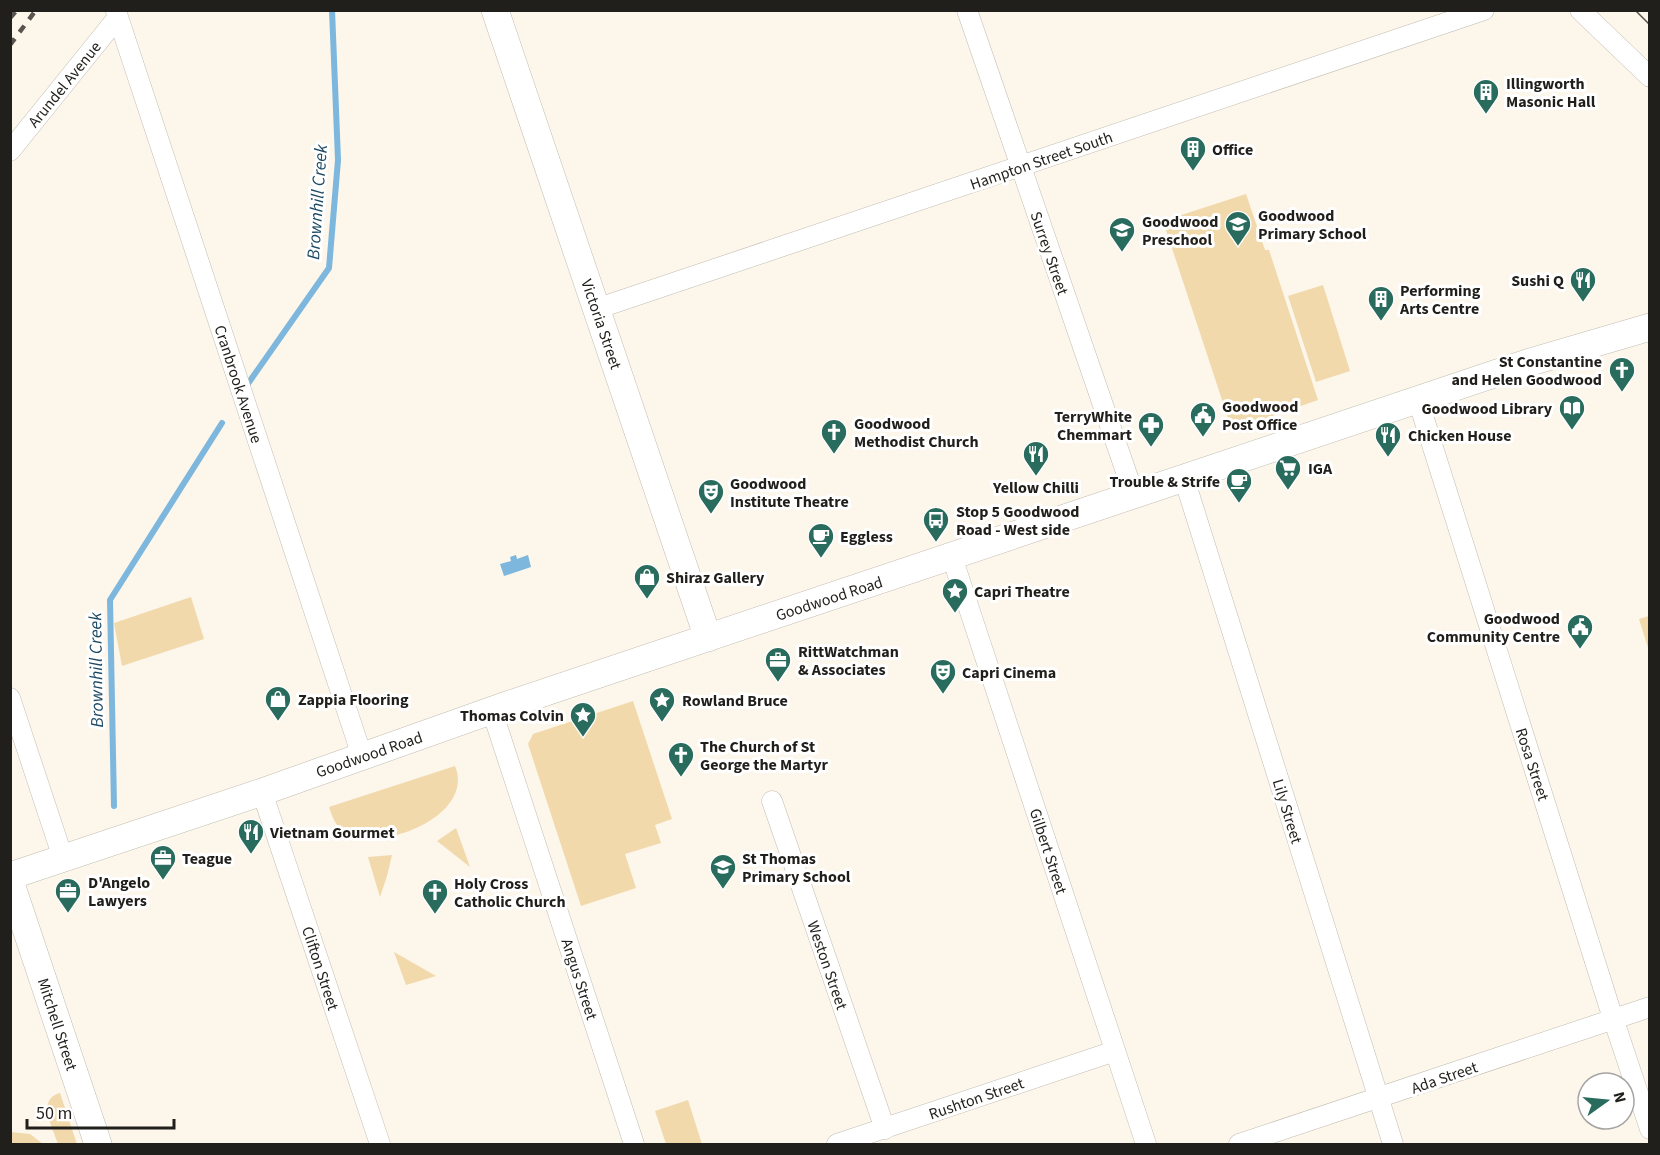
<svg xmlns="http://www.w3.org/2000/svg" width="1660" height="1155" viewBox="0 0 1660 1155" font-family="'Source Sans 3',sans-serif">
<rect width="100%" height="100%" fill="#fcf6eb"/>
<path fill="#f1d9ab" d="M 1246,194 L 1265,250 L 1269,250 L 1318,400 L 1232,430 L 1163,221 Z
M 1323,285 L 1350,371 L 1316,382 L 1288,296 Z
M 191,597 L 204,639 L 122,666 L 114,623 Z
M 1649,616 L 1650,616 L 1649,651 L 1639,619 Z
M 633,701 L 672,819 L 655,825 L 661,843 L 625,854 L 636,888 L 581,906 L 528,744 L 533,734 Z
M 455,766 C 476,816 378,855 343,831 C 335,825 332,816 329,807 Z
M 456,828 L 470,867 L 437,841 Z
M 392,855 L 387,876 L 380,897 L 368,857 Z
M 394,952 L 436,976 L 406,985 Z
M 60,1093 L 77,1144 L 58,1144 C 53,1128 36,1099 60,1093 Z
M 688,1100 L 702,1144 L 666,1144 L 655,1111 Z
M 11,1132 L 30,1134 L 43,1144 L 11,1144 Z"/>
<path fill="#7db7dd" d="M 516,555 L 517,559 L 528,555 L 531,567 L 504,576 L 500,564 L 511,561 L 510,557 Z"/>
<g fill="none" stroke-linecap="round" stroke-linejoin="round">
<path stroke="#7db7dd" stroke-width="6" d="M 245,388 L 329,268 L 338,160 L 332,10
M 114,806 L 110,600 L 222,423"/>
<g stroke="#c2bcb2" stroke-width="21">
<path id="street" d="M 967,10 L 1134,495
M 1580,10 L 1650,77
M 116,11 L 362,756
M 10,151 L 118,17
M 596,309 L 1484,10
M 1418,400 L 1610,1009 L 1650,1129
M 1184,478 L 1393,1144
M 952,557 L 1146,1144
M 10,698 L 63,858
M 492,711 L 634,1144
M 262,792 L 380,1144
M 772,801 L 885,1129
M 837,1144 L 1115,1051
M 1239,1144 L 1650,1007"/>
</g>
<g stroke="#c2bcb2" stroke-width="28">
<path id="secondary" d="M 495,10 L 708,638
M 10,876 L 262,792 L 507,705 L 1527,363 L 1650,327
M 10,881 L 98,1144"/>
</g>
<use href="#street" stroke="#fff" stroke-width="20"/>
<use href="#secondary" stroke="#fff" stroke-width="27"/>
<path stroke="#585550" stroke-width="1.5" d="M 1635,10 L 1650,25"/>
<path stroke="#585550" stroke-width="4.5" stroke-dasharray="8 8" stroke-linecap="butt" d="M 10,18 L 17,10
M 10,45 L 36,10"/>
</g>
<defs>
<g id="building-pin" transform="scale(1.35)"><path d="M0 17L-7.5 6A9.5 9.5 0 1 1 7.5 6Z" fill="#296c5e" stroke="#fff"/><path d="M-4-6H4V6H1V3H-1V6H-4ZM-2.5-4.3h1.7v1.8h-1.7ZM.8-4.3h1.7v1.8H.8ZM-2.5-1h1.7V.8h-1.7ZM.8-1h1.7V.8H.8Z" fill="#fff"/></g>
<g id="school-pin" transform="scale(1.35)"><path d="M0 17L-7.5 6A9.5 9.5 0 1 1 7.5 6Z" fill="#296c5e" stroke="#fff"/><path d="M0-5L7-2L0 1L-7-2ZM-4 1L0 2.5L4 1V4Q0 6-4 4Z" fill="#fff"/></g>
<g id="restaurant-pin" transform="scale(1.35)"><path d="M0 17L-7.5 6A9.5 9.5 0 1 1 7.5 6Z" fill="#296c5e" stroke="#fff"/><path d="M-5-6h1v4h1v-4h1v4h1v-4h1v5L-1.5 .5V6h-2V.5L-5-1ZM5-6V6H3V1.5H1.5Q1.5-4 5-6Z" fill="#fff"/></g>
<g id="church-pin" transform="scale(1.35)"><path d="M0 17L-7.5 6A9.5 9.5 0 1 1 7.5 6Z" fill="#296c5e" stroke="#fff"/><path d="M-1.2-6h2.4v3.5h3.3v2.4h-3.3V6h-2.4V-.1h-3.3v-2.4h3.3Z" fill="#fff"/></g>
<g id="library-pin" transform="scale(1.35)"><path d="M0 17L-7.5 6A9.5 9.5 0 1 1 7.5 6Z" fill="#296c5e" stroke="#fff"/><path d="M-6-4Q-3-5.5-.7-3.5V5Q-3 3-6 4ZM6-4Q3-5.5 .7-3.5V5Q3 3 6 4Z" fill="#fff"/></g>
<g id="civic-pin" transform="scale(1.35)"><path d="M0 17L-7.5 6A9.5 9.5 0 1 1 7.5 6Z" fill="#296c5e" stroke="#fff"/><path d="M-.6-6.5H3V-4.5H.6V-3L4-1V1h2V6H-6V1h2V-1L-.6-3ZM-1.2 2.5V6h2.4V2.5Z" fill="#fff"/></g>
<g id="pharmacy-pin" transform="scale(1.35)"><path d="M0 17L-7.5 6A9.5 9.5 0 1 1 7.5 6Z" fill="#296c5e" stroke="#fff"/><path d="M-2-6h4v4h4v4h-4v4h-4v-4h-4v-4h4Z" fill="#fff"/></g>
<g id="supermarket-pin" transform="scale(1.35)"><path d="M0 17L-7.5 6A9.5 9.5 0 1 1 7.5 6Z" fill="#296c5e" stroke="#fff"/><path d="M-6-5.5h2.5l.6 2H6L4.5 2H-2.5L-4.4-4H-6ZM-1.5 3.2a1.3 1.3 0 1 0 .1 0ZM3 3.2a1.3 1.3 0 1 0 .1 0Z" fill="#fff"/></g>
<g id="cafe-pin" transform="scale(1.35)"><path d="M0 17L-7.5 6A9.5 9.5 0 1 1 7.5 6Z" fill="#296c5e" stroke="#fff"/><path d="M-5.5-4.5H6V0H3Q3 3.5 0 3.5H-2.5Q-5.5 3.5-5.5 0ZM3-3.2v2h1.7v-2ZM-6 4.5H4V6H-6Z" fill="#fff"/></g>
<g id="theatre-pin" transform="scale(1.35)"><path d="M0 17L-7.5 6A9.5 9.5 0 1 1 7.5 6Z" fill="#296c5e" stroke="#fff"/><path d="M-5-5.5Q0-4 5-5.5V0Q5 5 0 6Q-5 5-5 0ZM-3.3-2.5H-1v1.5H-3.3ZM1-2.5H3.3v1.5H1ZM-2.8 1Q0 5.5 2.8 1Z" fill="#fff"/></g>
<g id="bus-pin" transform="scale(1.35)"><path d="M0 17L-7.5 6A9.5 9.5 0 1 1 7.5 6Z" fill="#296c5e" stroke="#fff"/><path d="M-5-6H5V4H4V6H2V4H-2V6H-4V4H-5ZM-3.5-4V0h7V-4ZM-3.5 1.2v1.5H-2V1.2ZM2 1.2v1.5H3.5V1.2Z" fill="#fff"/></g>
<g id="shop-pin" transform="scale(1.35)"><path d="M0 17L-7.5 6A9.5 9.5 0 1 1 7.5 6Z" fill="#296c5e" stroke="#fff"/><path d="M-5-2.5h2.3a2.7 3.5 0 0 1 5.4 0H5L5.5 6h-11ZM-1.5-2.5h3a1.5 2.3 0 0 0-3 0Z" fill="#fff"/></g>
<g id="sight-pin" transform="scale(1.35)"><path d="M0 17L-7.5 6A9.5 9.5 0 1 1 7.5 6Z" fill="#296c5e" stroke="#fff"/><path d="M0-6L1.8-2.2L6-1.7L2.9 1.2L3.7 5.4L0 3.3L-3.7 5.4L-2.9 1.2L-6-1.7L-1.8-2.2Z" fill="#fff"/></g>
<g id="office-pin" transform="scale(1.35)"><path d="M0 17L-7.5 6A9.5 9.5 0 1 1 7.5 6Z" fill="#296c5e" stroke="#fff"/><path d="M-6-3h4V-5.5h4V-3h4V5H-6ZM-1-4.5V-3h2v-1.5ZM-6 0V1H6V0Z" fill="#fff"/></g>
</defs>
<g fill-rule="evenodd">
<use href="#building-pin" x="1486" y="92"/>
<use href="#building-pin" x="1193" y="149"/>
<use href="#school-pin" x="1238" y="224"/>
<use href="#school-pin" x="1122" y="230"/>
<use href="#restaurant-pin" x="1583" y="280"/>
<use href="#building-pin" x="1381" y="299"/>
<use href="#church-pin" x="1622" y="370"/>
<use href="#library-pin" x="1572" y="408"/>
<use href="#civic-pin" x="1203" y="415"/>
<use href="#pharmacy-pin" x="1151" y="425"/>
<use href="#church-pin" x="834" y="432"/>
<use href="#restaurant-pin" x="1388" y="435"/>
<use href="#restaurant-pin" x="1036" y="454"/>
<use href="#supermarket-pin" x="1288" y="468"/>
<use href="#cafe-pin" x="1239" y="481"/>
<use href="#theatre-pin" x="711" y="492"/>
<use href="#bus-pin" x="936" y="520"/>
<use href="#cafe-pin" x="821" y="536"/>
<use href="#shop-pin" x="647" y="577"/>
<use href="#sight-pin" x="955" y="591"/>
<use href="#civic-pin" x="1580" y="627"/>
<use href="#office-pin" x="778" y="660"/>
<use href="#theatre-pin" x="943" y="672"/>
<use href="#shop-pin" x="278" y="699"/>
<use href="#sight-pin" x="662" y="700"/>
<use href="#sight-pin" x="583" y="715"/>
<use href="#church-pin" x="681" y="755"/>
<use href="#restaurant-pin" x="251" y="832"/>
<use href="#office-pin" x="163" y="858"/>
<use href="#school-pin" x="723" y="867"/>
<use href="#office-pin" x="68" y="891"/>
<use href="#church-pin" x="435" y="892"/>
</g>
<g text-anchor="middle" stroke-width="6" stroke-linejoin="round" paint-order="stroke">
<g font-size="16" font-weight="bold" fill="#211f1b" stroke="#fff" text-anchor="start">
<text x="1506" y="89">Illingworth<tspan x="1506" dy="18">Masonic Hall</tspan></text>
<text x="1212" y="155">Office</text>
<text x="1258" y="221">Goodwood<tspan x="1258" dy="18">Primary School</tspan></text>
<text x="1142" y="227">Goodwood<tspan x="1142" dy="18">Preschool</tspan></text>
<text x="1564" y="286" text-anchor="end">Sushi Q</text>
<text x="1400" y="296">Performing<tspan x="1400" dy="18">Arts Centre</tspan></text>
<text x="1602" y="367" text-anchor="end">St Constantine<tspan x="1602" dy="18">and Helen Goodwood</tspan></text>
<text x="1222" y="412">Goodwood<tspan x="1222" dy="18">Post Office</tspan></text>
<text x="1552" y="414" text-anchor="end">Goodwood Library</text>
<text x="1132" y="422" text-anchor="end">TerryWhite<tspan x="1132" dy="18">Chemmart</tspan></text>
<text x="854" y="429">Goodwood<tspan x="854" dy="18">Methodist Church</tspan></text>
<text x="1408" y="441">Chicken House</text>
<text x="1308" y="474">IGA</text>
<text x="1220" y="487" text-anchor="end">Trouble &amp; Strife</text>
<text x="730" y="489">Goodwood<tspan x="730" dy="18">Institute Theatre</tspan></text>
<text x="1036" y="493" text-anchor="middle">Yellow Chilli</text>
<text x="956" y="517">Stop 5 Goodwood<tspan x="956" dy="18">Road - West side</tspan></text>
<text x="840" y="542">Eggless</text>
<text x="666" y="583">Shiraz Gallery</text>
<text x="974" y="597">Capri Theatre</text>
<text x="1560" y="624" text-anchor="end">Goodwood<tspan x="1560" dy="18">Community Centre</tspan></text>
<text x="798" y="657">RittWatchman<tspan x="798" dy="18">&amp; Associates</tspan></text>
<text x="962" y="678">Capri Cinema</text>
<text x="298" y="705">Zappia Flooring</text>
<text x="682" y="706">Rowland Bruce</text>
<text x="564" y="721" text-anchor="end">Thomas Colvin</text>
<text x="700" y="752">The Church of St<tspan x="700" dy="18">George the Martyr</tspan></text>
<text x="270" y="838">Vietnam Gourmet</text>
<text x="182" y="864">Teague</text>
<text x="742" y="864">St Thomas<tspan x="742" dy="18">Primary School</tspan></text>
<text x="88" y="888">D'Angelo<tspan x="88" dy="18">Lawyers</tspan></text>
<text x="454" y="889">Holy Cross<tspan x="454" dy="18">Catholic Church</tspan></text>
</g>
<g font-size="16" fill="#211f1b" stroke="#fff">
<text transform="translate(64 84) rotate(-51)" y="6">Arundel Avenue</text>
<text transform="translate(1041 160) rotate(-19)" y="6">Hampton Street South</text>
<text transform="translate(1050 253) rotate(71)" y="6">Surrey Street</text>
<text transform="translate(602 324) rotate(71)" y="6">Victoria Street</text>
<text transform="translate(239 384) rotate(72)" y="6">Cranbrook Avenue</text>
<text transform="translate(829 598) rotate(-18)" y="6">Goodwood Road</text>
<text transform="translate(369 754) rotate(-19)" y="6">Goodwood Road</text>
<text transform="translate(1533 764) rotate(72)" y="6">Rosa Street</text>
<text transform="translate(1288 811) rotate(73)" y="6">Lily Street</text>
<text transform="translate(1049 851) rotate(72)" y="6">Gilbert Street</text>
<text transform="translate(828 965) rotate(71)" y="6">Weston Street</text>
<text transform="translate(321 968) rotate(72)" y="6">Clifton Street</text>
<text transform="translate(580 979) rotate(72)" y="6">Angus Street</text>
<text transform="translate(58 1024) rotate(72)" y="6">Mitchell Street</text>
<text transform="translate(1444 1077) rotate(-19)" y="6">Ada Street</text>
<text transform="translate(976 1098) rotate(-19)" y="6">Rushton Street</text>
</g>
<g font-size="18" font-style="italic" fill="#1c4964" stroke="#fff">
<text transform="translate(317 202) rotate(-86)" y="6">Brownhill Creek</text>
<text transform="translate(96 670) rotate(-91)" y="6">Brownhill Creek</text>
</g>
</g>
<rect width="1660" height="1155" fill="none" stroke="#211f1b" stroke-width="24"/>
<g transform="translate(1606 1101) rotate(75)"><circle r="28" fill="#ffffff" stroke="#a6a5a4" stroke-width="1.5"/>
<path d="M0-4.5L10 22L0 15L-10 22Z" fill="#296c5e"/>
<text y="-9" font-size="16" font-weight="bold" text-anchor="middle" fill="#211f1b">N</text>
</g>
<path d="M27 1119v9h147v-9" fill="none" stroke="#211f1b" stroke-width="3"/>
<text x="36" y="1119" font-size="18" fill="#211f1b" stroke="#ffffff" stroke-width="4.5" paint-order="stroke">50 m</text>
</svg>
